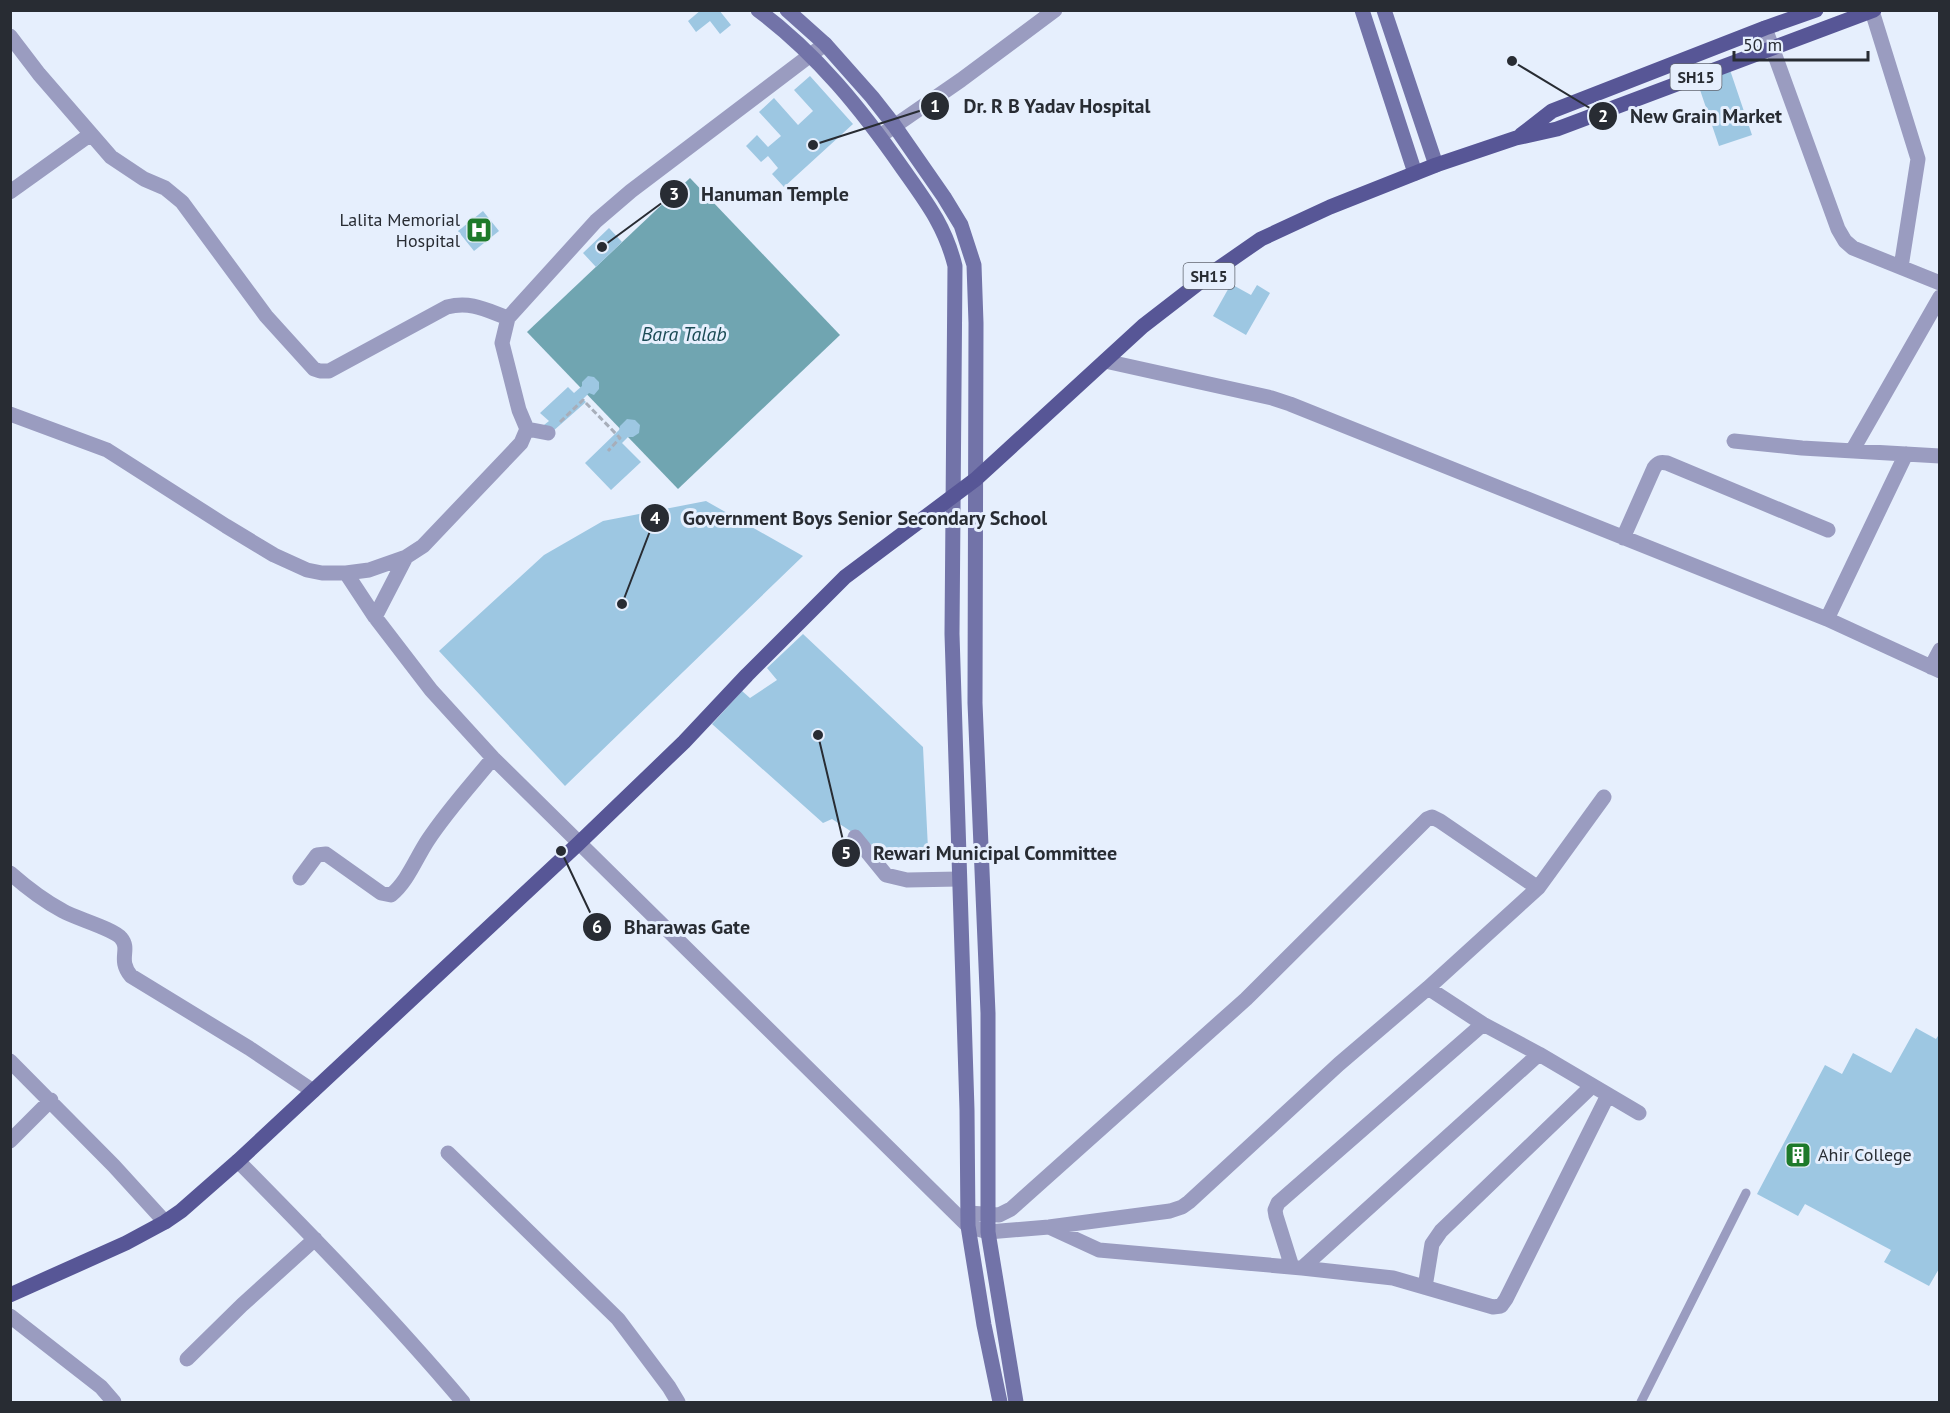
<svg xmlns="http://www.w3.org/2000/svg" width="1950" height="1413" viewBox="0 0 1950 1413" font-family="'PT Sans',sans-serif">
<rect width="100%" height="100%" fill="#e6effd"/>
<path fill="#70a5b1" d="M 690,178 L 840,335 L 678,489 L 527,332 Z"/>
<path fill="#9dc7e2" d="M 701,10 L 719,10 L 731,25 L 720,34 L 710,21 L 696,32 L 688,21 Z
M 1730,70 L 1752,135 L 1719,146 L 1697,81 Z
M 810,76 L 853,124 L 784,187 L 772,174 L 778,168 L 768,156 L 761,162 L 746,146 L 757,135 L 768,147 L 781,136 L 759,112 L 774,98 L 798,125 L 813,111 L 794,90 Z
M 483,211 L 499,231 L 474,251 L 458,231 Z
M 609,228 L 622,242 L 596,267 L 583,253 Z
M 1231,284 L 1251,295 L 1257,285 L 1270,293 L 1246,335 L 1213,316 Z
M 588,376 L 594,377 L 599,382 L 599,389 L 594,395 L 589,393 L 583,399 L 586,402 L 552,432 L 544,425 L 549,421 L 540,413 L 568,387 L 574,393 L 582,386 L 582,382 Z
M 627,419 L 635,420 L 640,425 L 639,433 L 633,437 L 628,437 L 622,443 L 641,462 L 611,490 L 585,463 L 619,430 L 620,426 Z
M 706,501 L 803,556 L 565,786 L 439,651 L 544,555 L 603,521 Z
M 803,634 L 923,747 L 928,849 L 878,849 L 832,819 L 823,823 L 712,724 L 742,691 L 750,698 L 777,680 L 767,668 Z
M 1916,1028 L 1936,1039 L 1940,1033 L 1940,1267 L 1929,1286 L 1884,1262 L 1891,1250 L 1805,1204 L 1798,1216 L 1757,1194 L 1825,1065 L 1842,1074 L 1853,1053 L 1891,1073 Z"/>
<g fill="none" stroke-linecap="round" stroke-linejoin="round">
<path stroke="#a7aeba" stroke-width="3" stroke-dasharray="6 3" stroke-linecap="butt" d="M 560,422 L 583,400 L 620,438 L 608,451"/>
<path stroke="#9a9cc0" stroke-width="9" d="M 1641,1402 L 1746,1193"/>
<path stroke="#9a9cc0" stroke-width="15" d="M 1872,11 L 1918,159 L 1901,267
M 1765,28 L 1838,229 L 1845,241 L 1853,248 L 1940,283
M 10,36 L 39,74 L 111,157 L 144,179 L 165,188 L 182,202 L 266,316 L 314,369 L 320,371 L 329,371 L 447,307 C 471,301 486,310 508,318
M 880,136 L 961,80 L 1055,10
M 10,192 L 91,134
M 1105,361 L 1272,398 L 1290,404 L 1827,619 L 1940,671
M 10,414 L 107,450 L 226,526 L 274,555 L 307,570 L 322,573 L 346,573 L 369,570 L 406,557 L 423,546 L 521,443 L 527,429 L 519,410 L 502,343 L 508,318 L 596,221 L 631,191 L 825,44
M 527,429 L 548,433
M 1734,441 L 1802,448 L 1940,456
M 1852,451 L 1940,297
M 1623,538 L 1654,468 C 1658,462 1661,462 1667,463 L 1828,530
M 346,573 L 375,617 L 431,690 L 493,758 L 968,1226 L 988,1232 L 1049,1227 L 1170,1211 L 1182,1207 L 1189,1202 L 1339,1064 L 1428,988 L 1538,888 L 1604,797
M 375,617 L 406,557
M 1827,619 L 1906,454
M 1931,667 L 1940,650
M 855,837 L 886,875 L 907,880 L 959,879
M 10,873 C 26,887 44,901 63,911 C 75,918 114,929 121,938 C 131,950 117,959 131,976 L 249,1048 L 313,1091
M 300,878 L 317,855 L 326,854 L 381,893 L 391,895 C 408,881 416,858 428,840 C 447,811 471,785 493,758
M 1428,988 L 1483,1024 L 1539,1054 L 1639,1113
M 10,1061 L 114,1166 L 165,1222
M 10,1141 L 51,1100
M 448,1153 L 618,1319 L 669,1387 L 678,1402
M 238,1161 C 316,1240 392,1318 463,1402
M 968,1213 L 999,1215 L 1011,1209 L 1246,999 L 1427,819 L 1432,817 L 1440,821 L 1538,888
M 1049,1227 L 1099,1250 L 1302,1268 L 1393,1278 L 1493,1307 L 1501,1306 L 1506,1299 L 1608,1095
M 1292,1267 L 1276,1216 L 1275,1210 L 1278,1203 L 1483,1024
M 1302,1268 L 1539,1054
M 1425,1287 L 1432,1244 L 1441,1231 L 1592,1086
M 10,1316 L 101,1387 L 114,1402
M 187,1359 L 242,1305 L 315,1239"/>
<path stroke="#7273a8" stroke-width="15" d="M 758,10 C 817,54 862,110 903,169 C 927,203 945,226 955,266 L 952,634 L 967,1110 L 968,1226 L 984,1325 L 1000,1402
M 787,10 L 825,44 L 872,97 L 894,125 L 944,197 L 961,225 L 974,265 L 976,323 L 975,703 L 988,1013 L 988,1232 L 1016,1402
M 1362,10 L 1415,173
M 1384,10 L 1436,165"/>
<path stroke="#575696" stroke-width="15" d="M 1521,135 L 1552,111 L 1765,28 L 1816,10
M 10,1295 L 126,1243 L 165,1222 L 181,1211 L 238,1161 L 578,844 L 684,742 L 747,675 L 845,577 L 976,479 L 1143,326 L 1209,275 L 1261,239 L 1330,207 L 1436,165 L 1516,138 L 1557,129 L 1874,10"/>
</g>
<defs>
<g id="hospital-square" transform="scale(1.35)"><rect x="-9" y="-9" width="18" height="18" rx="4" fill="#1e7a2a" stroke="#e6effd"/><path d="M-5-5h3v3.5h4V-5h3V5h-3V1.5h-4V5h-3Z" fill="#fff"/></g>
<g id="building-square" transform="scale(1.35)"><rect x="-9" y="-9" width="18" height="18" rx="4" fill="#1e7a2a" stroke="#e6effd"/><path d="M-4-6H4V6H1V3H-1V6H-4ZM-2.5-4.3h1.7v1.8h-1.7ZM.8-4.3h1.7v1.8H.8ZM-2.5-1h1.7V.8h-1.7ZM.8-1h1.7V.8H.8Z" fill="#fff"/></g>
</defs>
<g fill-rule="evenodd">
<use href="#hospital-square" x="479" y="230"/>
<use href="#building-square" x="1798" y="1155"/>
</g>
<g text-anchor="middle" stroke-width="6" stroke-linejoin="round" paint-order="stroke">
<g fill="#e6effd" stroke="#616670" stroke-width="1.5">
<rect x="1670.5" y="64" width="51" height="26" rx="4.5"/>
<rect x="1183.5" y="263" width="51" height="26" rx="4.5"/>
</g>
<g font-size="16" font-weight="bold" fill="#282c33">
<text x="1696" y="83">SH15</text>
<text x="1209" y="282">SH15</text>
</g>
<g font-size="18" fill="#282c33" stroke="#e6effd" text-anchor="end">
<text x="460" y="226">Lalita Memorial<tspan x="460" dy="21">Hospital</tspan></text>
<text x="1818" y="1161" text-anchor="start">Ahir College</text>
</g>
<g font-size="20" font-style="italic" fill="#1b4b55" stroke="#e6effd">
<text x="684" y="341">Bara Talab</text>
</g>
</g>
<path fill="none" stroke="#282c33" stroke-width="2" d="M813 145L935 106M1512 61L1603 116M602 247L674 194M622 604L655 518M818 735L846 853M561 851L597 927"/>
<g fill="#282c33" stroke="#e6effd" stroke-width="2">
<circle cx="813" cy="145" r="6"/>
<circle cx="1512" cy="61" r="6"/>
<circle cx="602" cy="247" r="6"/>
<circle cx="622" cy="604" r="6"/>
<circle cx="818" cy="735" r="6"/>
<circle cx="561" cy="851" r="6"/>
<circle cx="935" cy="106" r="15"/>
<circle cx="1603" cy="116" r="15"/>
<circle cx="674" cy="194" r="15"/>
<circle cx="655" cy="518" r="15"/>
<circle cx="846" cy="853" r="15"/>
<circle cx="597" cy="927" r="15"/>
</g>
<g font-size="18" text-anchor="middle" font-weight="bold" fill="#fff">
<text x="935" y="112">1</text>
<text x="1603" y="122">2</text>
<text x="674" y="200">3</text>
<text x="655" y="524">4</text>
<text x="846" y="859">5</text>
<text x="597" y="933">6</text>
</g>
<g font-size="20" text-anchor="middle" font-weight="bold" fill="#282c33" stroke="#e6effd" stroke-width="6" stroke-linejoin="round" paint-order="stroke">
<text x="1057" y="113">Dr. R B Yadav Hospital</text>
<text x="1706" y="123">New Grain Market</text>
<text x="775" y="201">Hanuman Temple</text>
<text x="865" y="525">Government Boys Senior Secondary School</text>
<text x="995" y="860">Rewari Municipal Committee</text>
<text x="687" y="934">Bharawas Gate</text>
</g>
<rect width="1950" height="1413" fill="none" stroke="#282c33" stroke-width="24"/>
<path d="M1734 51v9h134v-9" fill="none" stroke="#282c33" stroke-width="3"/>
<text x="1743" y="51" font-size="18" fill="#282c33" stroke="#e6effd" stroke-width="4.5" paint-order="stroke">50 m</text>
</svg>
